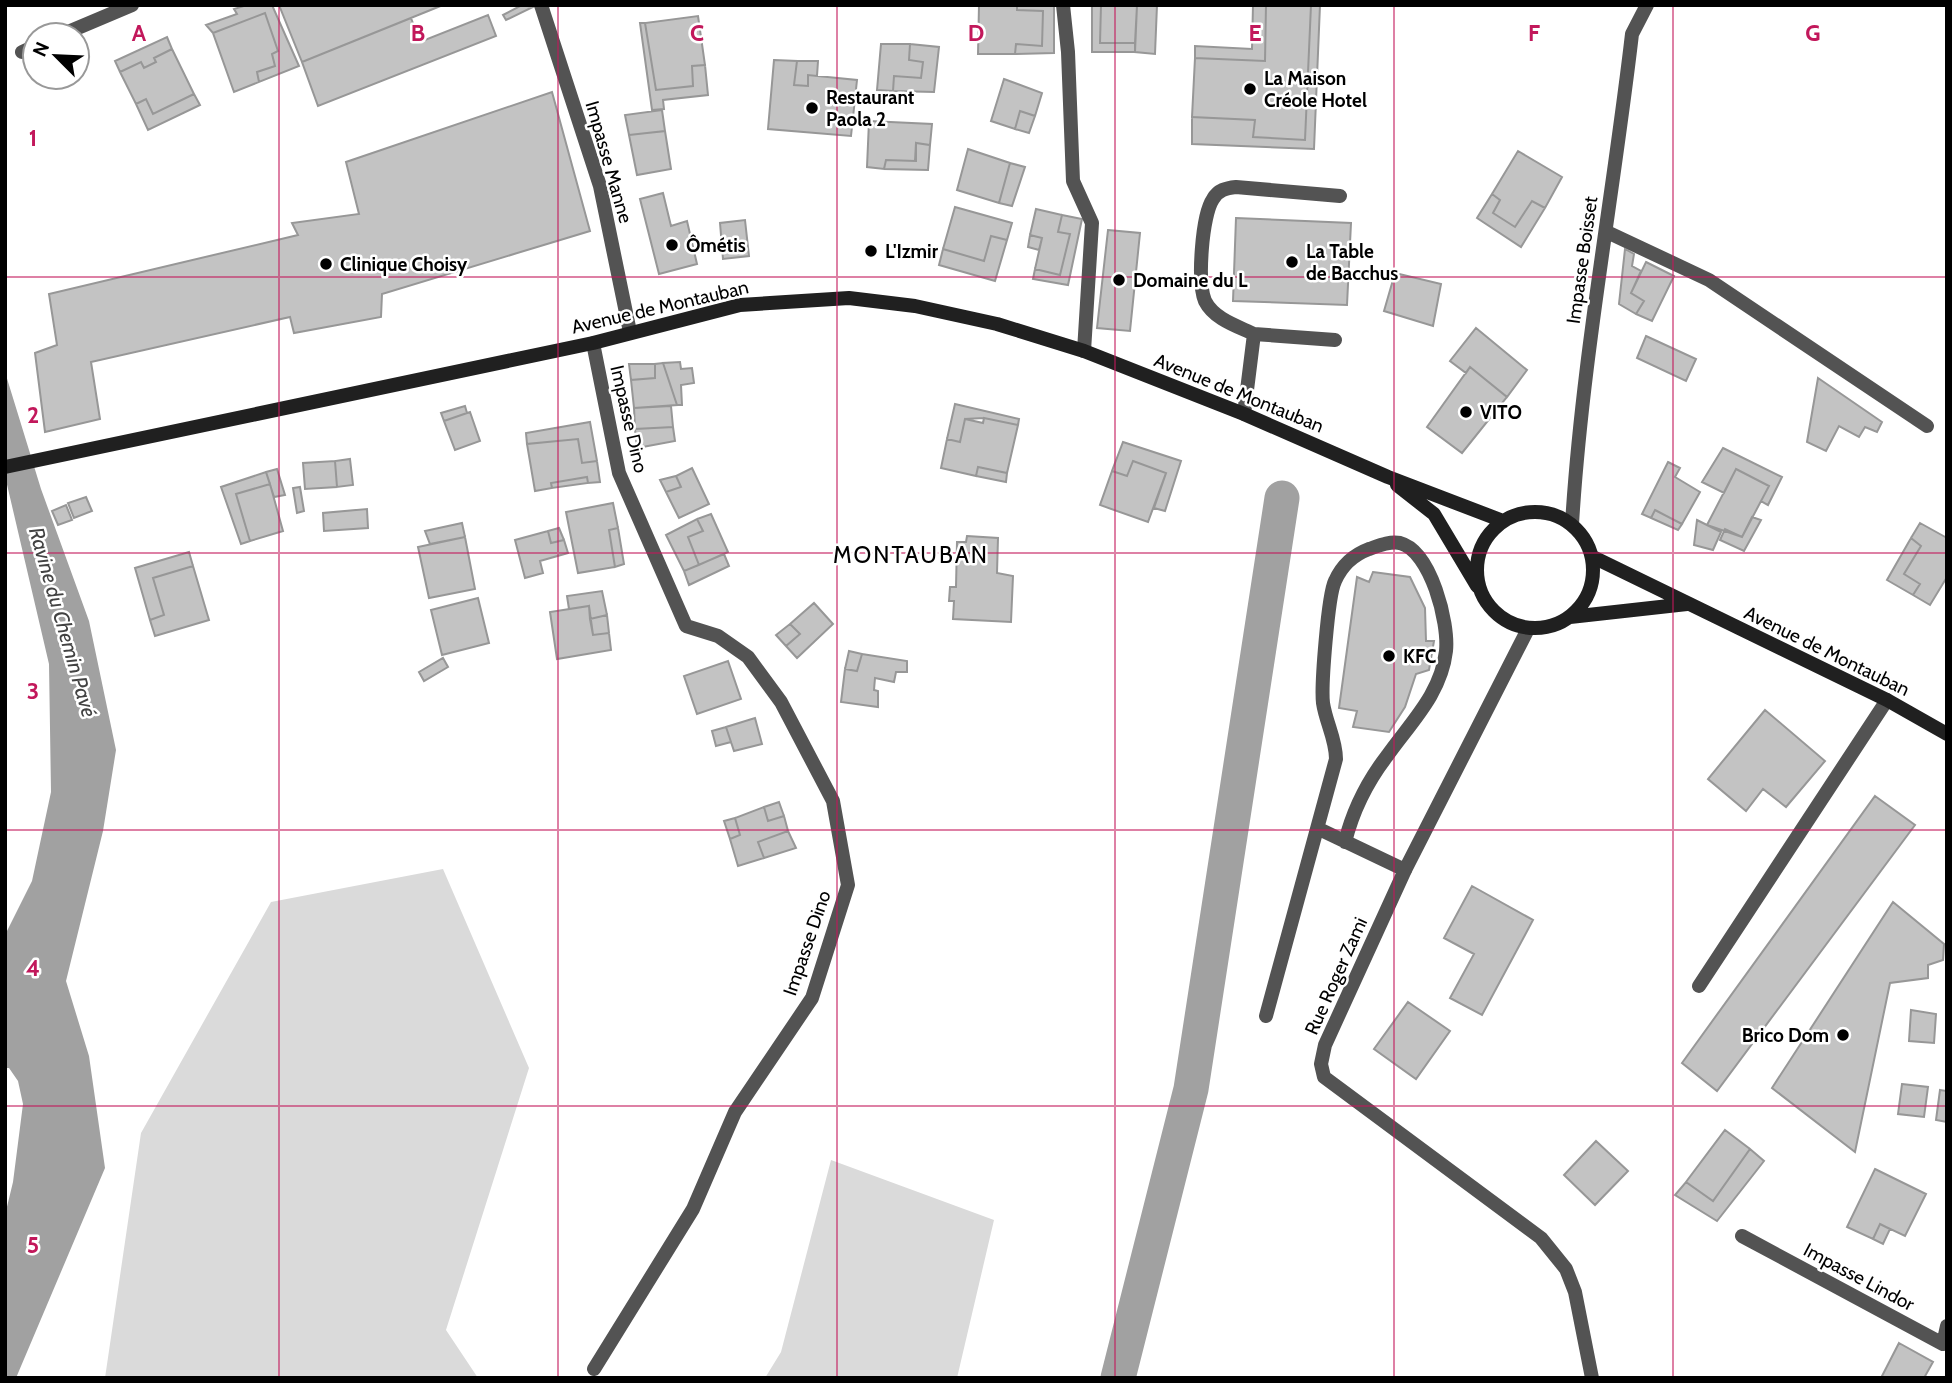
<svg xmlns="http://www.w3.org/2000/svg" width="1952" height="1383" font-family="Cabin,sans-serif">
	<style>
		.green { fill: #dadada }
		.water { fill: #a1a1a1 }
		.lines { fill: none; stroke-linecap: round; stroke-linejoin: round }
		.canal { stroke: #a1a1a1; stroke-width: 35 }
		.building { fill: #c3c3c3; stroke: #979797; stroke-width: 2 }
		.lane { stroke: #535353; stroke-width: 14 }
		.street { stroke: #535353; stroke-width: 14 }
		.secondary { stroke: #202020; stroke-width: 14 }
		.grid { fill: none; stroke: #c2185b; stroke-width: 2; stroke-opacity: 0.55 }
		.poi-dot { fill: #000; stroke: #fff; stroke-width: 2.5 }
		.labels { text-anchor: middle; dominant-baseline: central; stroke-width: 5; stroke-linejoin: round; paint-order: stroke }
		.poi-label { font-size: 19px; font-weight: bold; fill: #000; stroke: #fff; text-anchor: start }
		.street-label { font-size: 19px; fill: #000; stroke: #fff }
		.water-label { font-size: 21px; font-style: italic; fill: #424242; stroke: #fff }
		.quarter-label { font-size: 23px; letter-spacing: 2px; fill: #000; stroke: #fff }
		.grid-label { font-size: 23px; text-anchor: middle; font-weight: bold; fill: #c2185b; stroke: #fff; stroke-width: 5; stroke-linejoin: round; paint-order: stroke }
	</style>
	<rect width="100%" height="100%" fill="#fff"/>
	<!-- green -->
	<path class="green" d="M443,869L529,1068L446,1330L478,1378H105L141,1133L271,902Z
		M831,1160L994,1220L957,1378H765L781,1352Z"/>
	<!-- water -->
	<path class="water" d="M5,372L41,489L89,621L116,750L103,831L66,981L89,1056L105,1168L16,1378H5V1215L13,1182L23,1104L18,1081L9,1068H5V935L32,881L51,792L49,664L5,476Z"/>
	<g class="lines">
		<!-- canal -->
		<path class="canal" d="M1118,1378L1191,1089L1282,498"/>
	</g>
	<!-- building -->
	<path class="building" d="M247,5H272L299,66L259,82L257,72L275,66L272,54L278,51L265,13L213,33L206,25L237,14L234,9Z
		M279,5H443L302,62Z
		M522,5L533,7L506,20L503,15Z
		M979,5H1017V10L1043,11L1042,46L1016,44L1015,54H978Z
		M1017,5H1054V53L1015,54L1016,44L1042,46L1043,11L1017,10Z
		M1092,5H1101L1100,43H1135V52H1092Z
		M1101,5H1137L1135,43H1100Z
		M1137,5H1157L1155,54L1135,52Z
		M1253,5H1266L1265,61L1195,58V46L1252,49Z
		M1266,5H1311L1305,140L1253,137L1255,120L1192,117L1195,58L1265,61Z
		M1311,5H1320L1314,149L1192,144V117L1255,120L1253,137L1305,140Z
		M265,13L278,51L272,54L275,66L257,72L259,82L234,92L213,33Z
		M488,15L496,36L318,106L302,62L411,18L420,42Z
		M698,16L705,65L692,66L693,86L656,90L645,23Z
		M640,23H645L656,90L693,86L692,66L705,65L708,95L663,100L664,109L652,110Z
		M167,37L172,49L154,58L156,62L144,68L141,62L120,72L115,61Z
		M881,44H910L909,60L923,62L921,78L894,76L893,91L877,90Z
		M910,44L939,47L934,92L893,91L894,76L921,78L923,62L909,60Z
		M172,49L194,94L153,114L146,99L136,104L120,72L141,62L144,68L156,62L154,58Z
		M774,60L797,61L794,85L808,86V75L857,80L851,136L768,129Z
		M797,61H818L817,76L808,75V86L794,85Z
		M1004,79L1042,93L1035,116L1020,111L1015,129L991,121Z
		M552,92L590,231L382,294L381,317L294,333L290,317L91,362L100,419L45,432L35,353L57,345L49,294L298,235L292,223L359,214L346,162Z
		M194,94L200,105L148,130L136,104L146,99L153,114Z
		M662,110L665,131L629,135L625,115Z
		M1020,111L1035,116L1029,133L1015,129Z
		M869,121L932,124L930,145L916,143L915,161L886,160L884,169L867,167Z
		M665,131L671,169L637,175L629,135Z
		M916,143L930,145L928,170L884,169L886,160L916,161Z
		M968,149L1010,163L999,203L957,190Z
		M1518,151L1562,177L1545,208L1532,201L1515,227L1493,213L1500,200L1492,194Z
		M1010,163L1025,167L1012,206L999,203Z
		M663,193L671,226L687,221L697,264L659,274L640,199Z
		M1492,194L1500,200L1493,213L1515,227L1532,201L1545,208L1521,247L1477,218Z
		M955,207L1012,223L1007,240L991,236L984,261L943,249Z
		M1036,209L1062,215L1058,232L1070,234L1060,275L1035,269L1042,238L1030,235Z
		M1062,215L1082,219L1068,285L1033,279L1035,269L1060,275L1070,234L1058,232Z
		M1236,218L1351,223L1347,305L1233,301Z
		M745,220L749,256L723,259L720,223Z
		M1108,230L1140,233L1130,331L1097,328Z
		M1030,235L1042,238L1039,250L1028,247Z
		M991,236L1007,240L995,281L939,265L943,249L984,261Z
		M1625,249L1634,254L1632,266L1641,271L1631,293L1644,301L1636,314L1619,304Z
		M1646,262L1674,276L1652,321L1636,314L1644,301L1631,293Z
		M1395,273L1441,284L1433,326L1384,311Z
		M1476,328L1527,370L1507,397L1470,367L1466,373L1450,361Z
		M1646,336L1696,359L1686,381L1637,358Z
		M680,362L681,369L692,368L694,383L681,385L682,405H677L663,363Z
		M663,363L677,405L634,408L631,380L655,378V364Z
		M629,364H655V378L631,380Z
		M1470,367L1507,397L1462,453L1427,427Z
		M1818,378L1882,422L1877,432L1865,427L1859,437L1839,426L1826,451L1807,442Z
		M955,404L1019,419L1018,425L984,418L965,419L960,442L947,439Z
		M465,406L467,413L444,421L441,413Z
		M671,406L673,427L635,429L634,408Z
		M470,412L480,441L455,450L444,421Z
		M984,418L1018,425L1007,473L978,467L976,476L941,468L947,439L960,442L965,419L983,423Z
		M590,422L597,461L582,463L578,439L527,444L526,433Z
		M673,427L675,441L637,448L635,429Z
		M578,439L582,463L597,461L600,482L588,483L587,477L551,483L552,488L535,491L527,444Z
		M1123,442L1181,461L1165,511L1154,508L1166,473L1133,461L1127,476L1112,471Z
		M1723,448L1782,477L1768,505L1761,501L1769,486L1736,469L1724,493L1702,482Z
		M350,459L353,485L337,487L335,461Z
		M335,461L337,487L305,489L303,463Z
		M1133,461L1166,473L1148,522L1100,505L1112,471L1127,476Z
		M1668,462L1680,468L1675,477L1700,492L1682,524L1655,510L1651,518L1642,514Z
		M978,467L1007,473L1006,482L976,476Z
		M692,468L709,504L679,518L666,492L681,487L676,476Z
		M277,469L285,495L274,497L266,472Z
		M1736,469L1769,486L1742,537L1707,525Z
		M266,472L270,484L236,494L250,541L241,544L221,487Z
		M676,476L681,487L666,492L660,480Z
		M587,477L588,483L552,488L551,483Z
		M270,484L283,531L250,541L236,494Z
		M300,487L304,511L297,513L293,488Z
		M86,497L92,511L74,518L68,503Z
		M613,503L618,528L609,530L615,567L578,573L566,512Z
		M66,505L72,520L58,525L52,511Z
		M367,509L368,528L324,531L323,513Z
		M1655,510L1682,524L1678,530L1651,518Z
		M711,514L728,552L699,565L688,537L703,531L697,519Z
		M1752,517L1761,520L1744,551L1720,540L1725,529L1742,537Z
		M697,519L703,531L688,537L699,565L684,571L666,535Z
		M1697,520L1721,532L1713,550L1694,545Z
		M462,523L465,537L430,544L425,531Z
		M1920,523L1947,538V577L1930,605L1913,595L1920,584L1904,574L1921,546L1911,538Z
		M559,528L564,540L551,543L548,531Z
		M618,528L624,564L615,567L609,530Z
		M548,531L551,543L564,540L568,553L540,561L543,573L525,578L515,540Z
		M967,536L998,538L997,573L1013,576L1011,622L953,619L954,601H949L950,587H956L957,542H966Z
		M465,537L475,589L429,598L418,547Z
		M1911,538L1921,546L1904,574L1920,584L1913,595L1887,580Z
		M189,552L193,566L153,578L164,615L150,620L135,568Z
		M724,554L729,566L689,585L684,571Z
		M193,566L209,620L155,636L150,620L164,615L153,578Z
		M1373,572L1410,577L1425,608L1426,641H1434L1429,670L1416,674L1405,707L1389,732L1353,727L1357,711L1339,708L1357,577L1369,582Z
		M602,591L607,615L590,619L589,606L569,609L567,596Z
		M478,598L489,643L442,655L431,610Z
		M814,603L833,624L797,658L786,646L800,634L790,624Z
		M589,606L593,635L609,633L611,650L557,659L550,612Z
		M607,615L609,633L593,635L590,619Z
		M790,624L800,634L786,646L776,635Z
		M849,651L862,654L857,671L845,669Z
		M862,654L907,661V672H896L894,682L875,678L874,690L878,691V707L841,702L845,669L857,671Z
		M443,658L448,667L424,681L419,672Z
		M728,661L741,699L697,714L684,676Z
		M1765,710L1825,761L1786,807L1763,789L1746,811L1708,779Z
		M755,718L762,744L734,751L726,727Z
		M726,727L731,742L716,746L712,731Z
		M1875,796L1915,825L1717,1091L1682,1063Z
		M779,802L784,816L768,821L764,807Z
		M764,807L768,821L784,816L788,831L758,842L764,858L738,866L730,839L740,835L735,818Z
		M735,818L740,835L730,839L724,821Z
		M788,831L796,848L764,858L758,842Z
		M1472,886L1533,920L1482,1015L1450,998L1474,954L1444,938Z
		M1893,902L1944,944L1943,960L1928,965V978L1890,983L1855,1152L1772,1088Z
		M1408,1002L1450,1031L1416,1079L1374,1049Z
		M1911,1010L1936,1014L1934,1043L1909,1041Z
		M1902,1084L1928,1087L1924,1117L1898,1114Z
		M1940,1090L1947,1091V1122L1936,1120Z
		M1725,1130L1750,1149L1713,1201L1686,1182Z
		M1596,1141L1628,1171L1595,1205L1564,1175Z
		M1750,1149L1764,1161L1717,1221L1675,1195L1686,1182L1713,1201Z
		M1875,1169L1926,1194L1905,1236L1880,1224L1873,1239L1847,1227Z
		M1880,1224L1890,1229L1883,1244L1873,1239Z
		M1899,1343L1933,1362L1924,1378H1881Z"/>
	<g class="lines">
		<!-- lane -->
		<path class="lane" d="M1254,334C1237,326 1214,319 1205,301C1197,282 1202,215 1213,199C1218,190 1226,188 1236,187L1340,196
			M593,343L619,473L686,626L718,636L748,657L781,702L833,801L848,885L812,998L735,1112L693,1209L594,1369
			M1244,414L1254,334L1335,340
			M1319,829L1405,870
			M1699,986L1887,700
			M1266,1016L1336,759C1336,739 1326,723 1323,703C1321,686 1328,595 1335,581C1342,565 1353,555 1369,549C1378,546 1389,541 1400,543C1431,551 1449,623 1446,651C1441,694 1411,722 1387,756C1367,782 1353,810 1345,842
			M1742,1236L1943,1344L1947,1326"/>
		<!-- street -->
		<path class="street" d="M541,5L600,186L630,332
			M1063,5L1068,52L1073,181L1092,223L1084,351
			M61,35L132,5
			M22,52L35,46
			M1607,232L1709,280L1927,426
			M1572,524C1582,360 1613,198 1632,34L1647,5
			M1528,629L1405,870L1325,1045L1321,1064L1324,1077L1541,1238L1566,1269L1575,1292L1592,1378"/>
		<!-- secondary -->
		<path class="secondary" d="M5,467L593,343L740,305L849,298L915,306L997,324L1084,351L1244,414L1388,477L1503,521
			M1397,485L1434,514L1477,586
			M1477 570a58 58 0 1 1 116 0a58 58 0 1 1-116 0Z
			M1593,557L1887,700L1947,734
			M1570,617L1687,604"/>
	</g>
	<!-- grid -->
	<path class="grid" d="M279,5V1378M558,5V1378M837,5V1378M1115,5V1378M1394,5V1378M1673,5V1378M5,277H1947M5,553H1947M5,830H1947M5,1106H1947"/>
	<!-- markers -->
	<g class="poi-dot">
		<circle cx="1250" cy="89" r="7"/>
		<circle cx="812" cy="108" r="7"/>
		<circle cx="672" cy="245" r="7"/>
		<circle cx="871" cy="251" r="7"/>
		<circle cx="1292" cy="262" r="7"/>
		<circle cx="326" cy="264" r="7"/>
		<circle cx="1119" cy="280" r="7"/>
		<circle cx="1466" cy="412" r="7"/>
		<circle cx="1389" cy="656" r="7"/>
		<circle cx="1843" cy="1035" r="7"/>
	</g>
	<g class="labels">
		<!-- poi labels -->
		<g class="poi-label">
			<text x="1264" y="78">La Maison<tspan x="1264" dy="22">Créole Hotel</tspan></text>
			<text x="826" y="97">Restaurant<tspan x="826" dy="22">Paola 2</tspan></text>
			<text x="686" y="245">Ômétis</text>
			<text x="885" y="251">L'Izmir</text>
			<text x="1306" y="251">La Table<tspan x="1306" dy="22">de Bacchus</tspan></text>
			<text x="340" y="264">Clinique Choisy</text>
			<text x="1133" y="280">Domaine du L</text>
			<text x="1480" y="412">VITO</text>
			<text x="1403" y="656">KFC</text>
			<text x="1829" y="1035" text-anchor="end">Brico Dom</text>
		</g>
		<!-- street labels -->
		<g class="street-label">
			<text transform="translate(609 162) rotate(74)">Impasse Manne</text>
			<text transform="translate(1582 260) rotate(-82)">Impasse Boisset</text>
			<text transform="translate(660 307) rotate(-13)">Avenue de Montauban</text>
			<text transform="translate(1239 393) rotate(22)">Avenue de Montauban</text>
			<text transform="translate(629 419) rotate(77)">Impasse Dino</text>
			<text transform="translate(1827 651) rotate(26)">Avenue de Montauban</text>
			<text transform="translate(807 943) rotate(-71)">Impasse Dino</text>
			<text transform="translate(1336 976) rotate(-66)">Rue Roger Zami</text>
			<text transform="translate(1859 1277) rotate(28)">Impasse Lindor</text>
		</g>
		<!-- water labels -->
		<g class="water-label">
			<text transform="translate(63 622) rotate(74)">Ravine du Chemin Pavé</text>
		</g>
		<!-- quarter labels -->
		<g class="quarter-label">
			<text x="911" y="555">MONTAUBAN</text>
		</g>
	</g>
	<g class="grid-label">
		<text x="139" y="41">A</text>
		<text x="418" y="41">B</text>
		<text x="697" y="41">C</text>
		<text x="976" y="41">D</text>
		<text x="1255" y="41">E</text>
		<text x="1534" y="41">F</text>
		<text x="1813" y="41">G</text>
		<text x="33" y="146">1</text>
		<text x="33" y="423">2</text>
		<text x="33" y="699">3</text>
		<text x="33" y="976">4</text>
		<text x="33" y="1253">5</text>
	</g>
	<!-- border -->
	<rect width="1952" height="1383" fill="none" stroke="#000000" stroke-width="14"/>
	<!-- north arrow -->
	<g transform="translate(56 56) rotate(294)"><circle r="33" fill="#ffffff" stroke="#999999" stroke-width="2"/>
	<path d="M0-5L12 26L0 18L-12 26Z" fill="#000000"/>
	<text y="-10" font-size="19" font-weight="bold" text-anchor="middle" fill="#000000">N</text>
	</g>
</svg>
